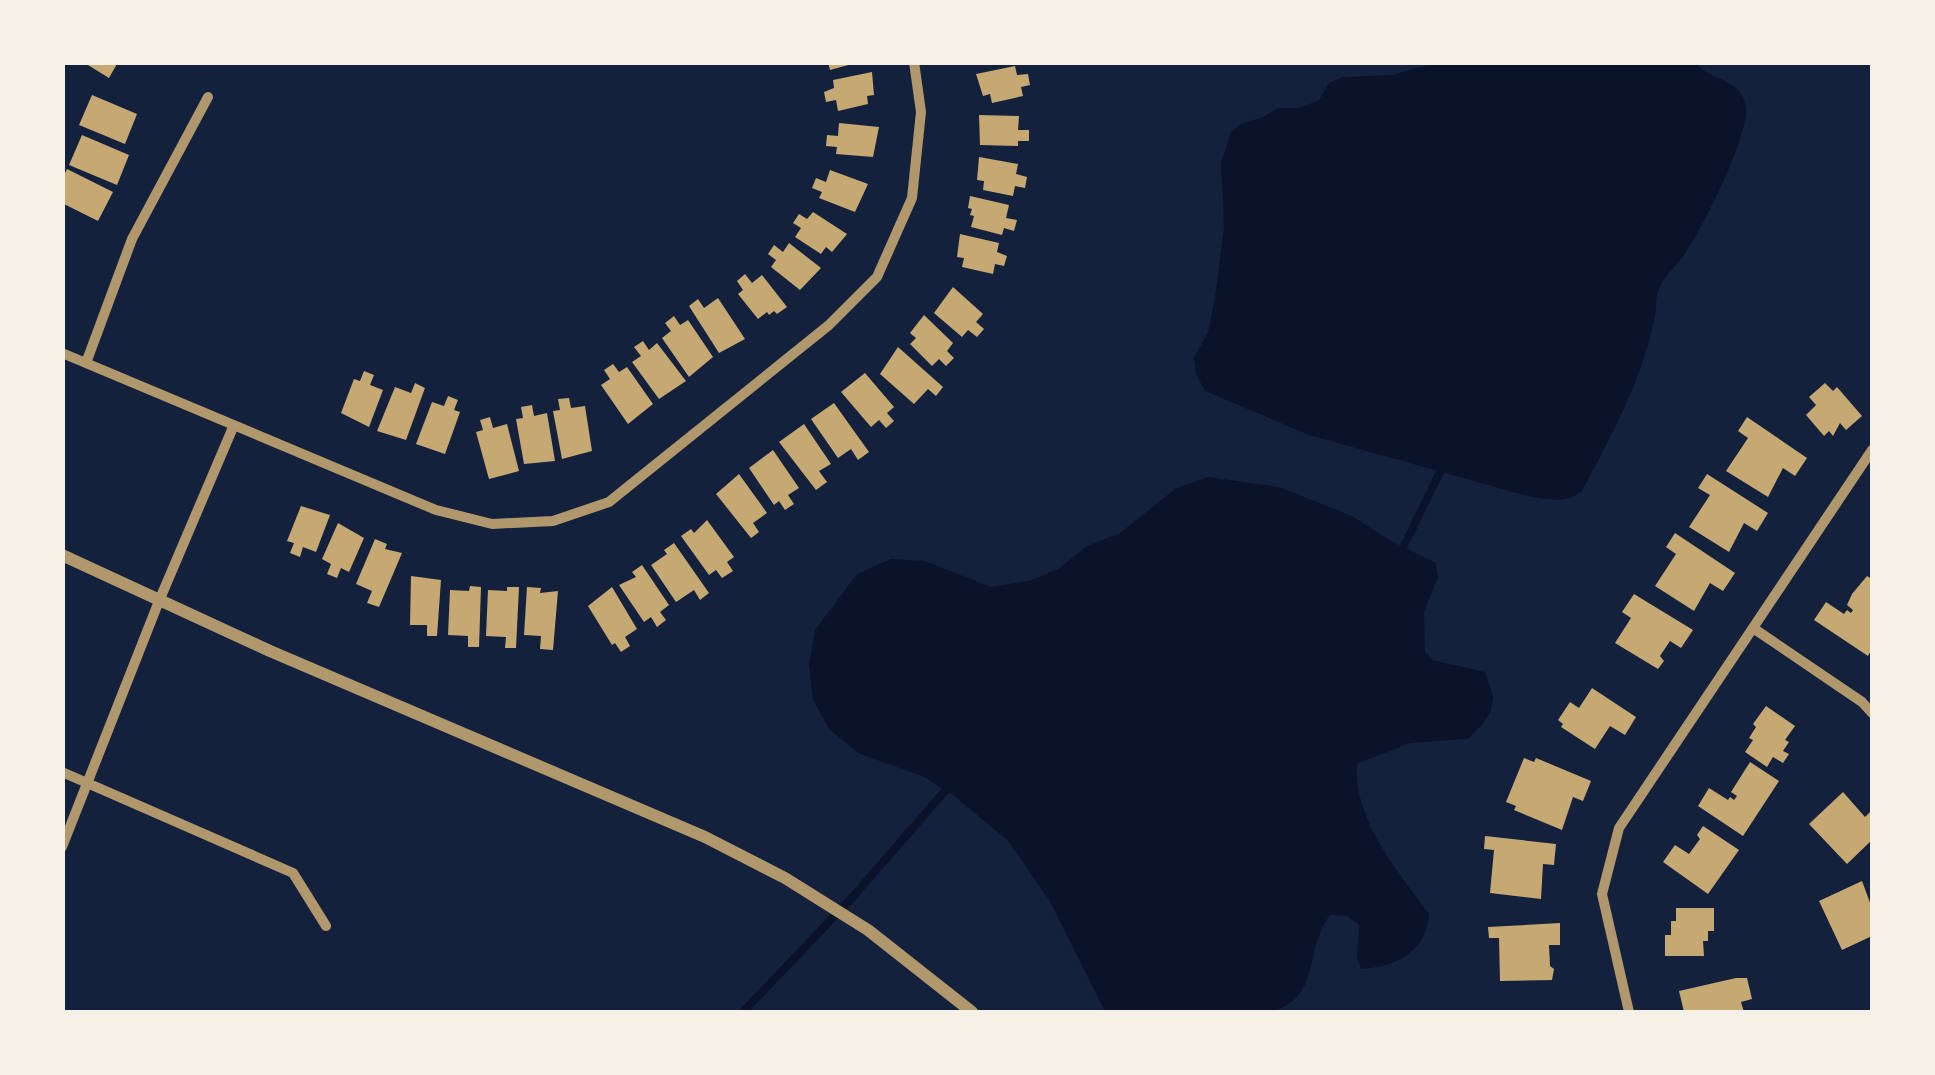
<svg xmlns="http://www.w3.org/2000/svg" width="1935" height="1075" font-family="Quicksand,sans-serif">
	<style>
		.water { fill: #0b132b }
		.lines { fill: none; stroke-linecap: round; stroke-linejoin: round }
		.stream { stroke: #0b132b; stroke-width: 8 }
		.building { fill: #c6a872 }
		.minor { stroke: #b1986c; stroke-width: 10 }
		.tertiary { stroke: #b1986c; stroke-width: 12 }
	</style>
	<rect width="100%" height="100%" fill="#14213d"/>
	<!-- water -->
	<path class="water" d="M1440,62L1695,63C1712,82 1746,78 1746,112C1745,143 1703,227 1685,254C1678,265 1662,277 1658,291C1655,300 1657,311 1654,321C1641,381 1611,437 1582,491C1565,505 1544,499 1524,495L1309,435L1205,391L1196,374L1194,358L1208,332L1215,298L1224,227L1221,163L1231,132L1242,123L1261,118L1278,108H1300L1319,100L1329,83L1343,77L1392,75Z
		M1208,477L1279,487L1352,516L1391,541L1436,563L1438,577L1424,612L1425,652L1433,660L1485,672L1493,696L1491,711L1481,726L1468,739L1410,743L1357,764C1353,820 1398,871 1429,914C1426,952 1397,967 1361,969L1357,957L1359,925L1347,916L1330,915C1309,943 1316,979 1295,999C1290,1004 1280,1008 1274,1012H1105L1049,900L1008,841L953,795L924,777L858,753L829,729L813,700L809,664L815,630L857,574L891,559L925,561L991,587L1028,581L1058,569L1087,546L1120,533L1175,489Z"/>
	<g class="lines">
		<!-- stream -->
		<path class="stream" d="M1404,546L1441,470
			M743,1012L849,901L945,791"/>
	</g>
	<!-- building -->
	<path class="building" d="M83,62H118L109,78Z
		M828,62H851L852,64L830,70Z
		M1015,66L1017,75L1028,74L1030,85L1021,87L1023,96L992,103L990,94L983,96L976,74Z
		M872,72L874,95L867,96L868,104L838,111L836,100L826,102L824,92L834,88L833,80Z
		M92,95L137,114L125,144L79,125Z
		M979,115L1019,116L1018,130H1029V141H1018V146L980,145Z
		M839,123L879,127L873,157L836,154L837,147L826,146L827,135L838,136Z
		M82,135L129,155L117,185L69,165Z
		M979,157L1018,164L1016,174L1027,177L1025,188L1015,186L1013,196L983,190L984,181L977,180Z
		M67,169L113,192L98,221L62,203V179Z
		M830,170L868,184L855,212L819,198L822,192L812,188L816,178L826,182Z
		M970,196L1009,205L1006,218L1017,220L1014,231L1004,228L1002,235L971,227L974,216L970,215L972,209L968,208Z
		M813,212L847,234L832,252L826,247L821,254L795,237L801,228L793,223L799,214L807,219Z
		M960,234L999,243L997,252L1007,256L1004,266L995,264L993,274L962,267L964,258L957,257Z
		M789,243L821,268L800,290L771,267L776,260L768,254L774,245L783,252Z
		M745,274L752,283L762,275L787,307L777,314L774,311L769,315L767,312L758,319L738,294L743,290L737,281Z
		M953,287L983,314L976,322L984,329L977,337L968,330L962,337L934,313Z
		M718,298L745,339L719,353L689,306L698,299L704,308Z
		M924,315L953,343L947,351L954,358L946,366L939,359L932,366L910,344L916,338L910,333Z
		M674,316L680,325L688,320L713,357L689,377L662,338L671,331L665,323Z
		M643,341L649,350L657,343L686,381L659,399L632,362L641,356L634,347Z
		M898,347L943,387L936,396L928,389L914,404L880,374Z
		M613,364L619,372L627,367L653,404L628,424L601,385L610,379L604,370Z
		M364,371L374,375L370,385L383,390L369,427L341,413L354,379L360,381Z
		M865,373L894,407L887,413L894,421L886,428L879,420L871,427L841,392Z
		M415,383L425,388L406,440L377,431L395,387L411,393Z
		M1825,383L1833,391L1837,387L1862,416L1846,430L1840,423L1833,436L1829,431L1824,436L1806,415L1816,405L1809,397Z
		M448,396L458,400L454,410L460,412L445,454L416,444L432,402L444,406Z
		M569,398L571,408L585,406L592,451L562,459L553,411L560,410L558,399Z
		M834,403L869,452L858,460L851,449L838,458L811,419Z
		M532,405L534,416L547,413L555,461L524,464L516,419L523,418L521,407Z
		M490,417L493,428L507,424L519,471L489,479L476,432L483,430L480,420Z
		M1747,417L1807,458L1795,476L1783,468L1768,497L1726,471L1748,438L1738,431Z
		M804,424L831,464L819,471L827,482L816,490L779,442Z
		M773,450L799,488L788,495L794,504L785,510L779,501L774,505L749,468Z
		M739,474L767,513L753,523L759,532L751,538L716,494Z
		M1707,474L1768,513L1757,531L1744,523L1729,552L1689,527L1710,495L1698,488Z
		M301,506L330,515L316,552L303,547L300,557L290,553L294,543L287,541Z
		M707,520L734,557L727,562L733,571L722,578L716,570L709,575L681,536L691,529L694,533Z
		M338,523L364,538L349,572L341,568L337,578L327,574L331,564L322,559Z
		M1675,533L1735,573L1723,591L1710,583L1694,611L1655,586L1676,554L1666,547Z
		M375,539L387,544L385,549L402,553L379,607L367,603L372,591L356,584Z
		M674,543L709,593L700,600L694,590L676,602L651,565L667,554L664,550Z
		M642,565L669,605L660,612L666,620L657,627L651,617L644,622L619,585L636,577L632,572Z
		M411,576L441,580L437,636H427V625H410Z
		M1867,576L1872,579V649L1868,656L1814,620L1826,602L1844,614L1847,610L1851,613L1853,610L1847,605L1852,594Z
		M470,586L481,587L479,647H468V636L448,635L450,590L469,591Z
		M507,587H519L516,648H505L506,637L486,636L488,590L507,591Z
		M527,587L541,588L540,593L558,591L553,650L540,649L541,636L524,635Z
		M612,587L637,629L625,637L630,646L621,652L615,643L612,645L588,606Z
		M1634,594L1693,630L1681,648L1670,641L1660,656L1664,661L1658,669L1615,643L1631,618L1622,612Z
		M1592,688L1636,717L1625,735L1610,726L1595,749L1561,727L1563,724L1558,720L1570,702L1579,708Z
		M1766,706L1795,726L1785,740L1789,742L1783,751L1789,754L1783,763L1773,757L1767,767L1745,752L1753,740L1749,738L1756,727L1753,724Z
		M1524,758L1534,762L1536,758L1591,781L1583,801L1573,797L1562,830L1514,810L1516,806L1506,802Z
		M1750,762L1779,781L1743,836L1698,806L1709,788L1728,800L1730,797L1734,800L1737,796L1731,792Z
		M1843,792L1865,817L1872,810V840L1847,864L1809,824Z
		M1703,826L1739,850L1708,894L1663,862L1675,845L1689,854L1700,839L1697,835Z
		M1485,836L1556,844L1554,865L1543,864L1541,899L1490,893L1494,850L1484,849Z
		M1862,881L1872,908V936L1842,950L1819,901Z
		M1676,908H1714V931H1708V941H1703L1704,956H1665V935H1671V921H1676Z
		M1560,923V945H1549L1550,966L1554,969L1552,980L1500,981L1499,938H1489L1488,927Z
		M1736,978H1747L1752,999L1741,1002L1744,1012H1696L1695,1010L1684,1012L1679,991Z"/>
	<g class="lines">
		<!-- minor -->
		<path class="minor" d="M62,353L436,510L492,524L553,521L609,502L829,325L877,277L912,198L921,112L914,62
			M86,363L132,239L208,97
			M1753,628L1862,702L1872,713
			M62,772L293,873L326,926
			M62,847L159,601L234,425
			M1629,1012L1602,894L1619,828L1872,450"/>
		<!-- tertiary -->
		<path class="tertiary" d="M62,555L270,651L705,837L785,878L868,930L972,1012"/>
	</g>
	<!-- border -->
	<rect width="1935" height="1075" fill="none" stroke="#f6f1e7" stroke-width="130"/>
</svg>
